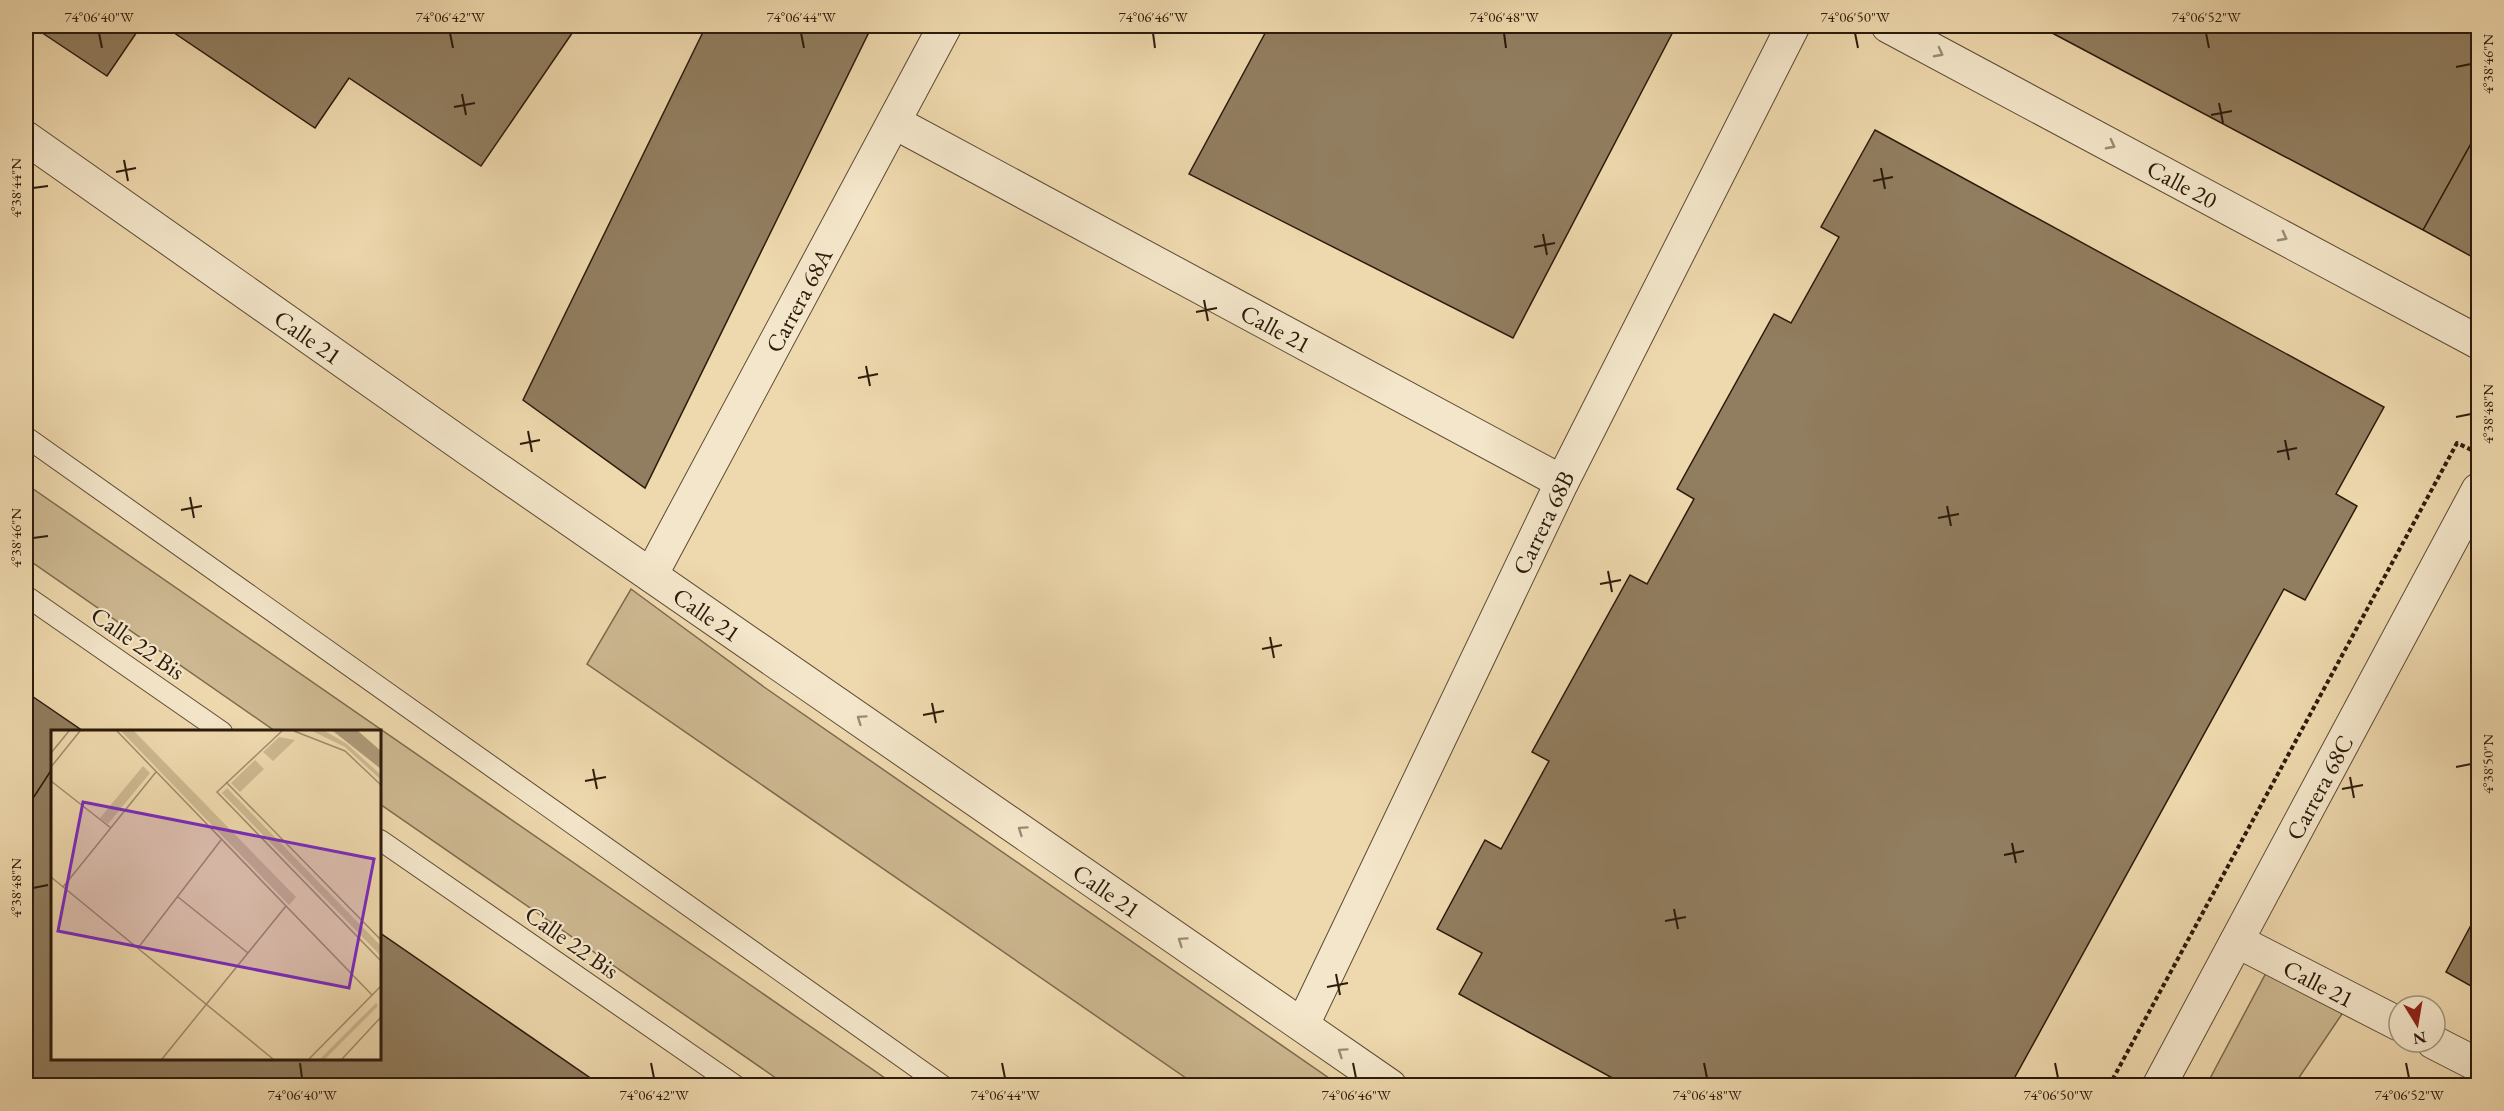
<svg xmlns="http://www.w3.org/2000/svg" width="2504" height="1111" font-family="'EB Garamond',serif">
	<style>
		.green { fill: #cdb891; stroke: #7c6a4e; stroke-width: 1.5 }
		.building { fill: #917d5f; stroke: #2c1b0b; stroke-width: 1.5 }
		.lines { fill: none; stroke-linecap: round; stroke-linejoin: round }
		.service-casing { stroke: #5c4a34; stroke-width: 22 }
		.minor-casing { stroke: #5c4a34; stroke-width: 35 }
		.tertiary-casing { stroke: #5c4a34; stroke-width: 35 }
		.path { stroke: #2c1b0b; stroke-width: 4; stroke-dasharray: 4.5 3; stroke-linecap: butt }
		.service { stroke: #f4e6ca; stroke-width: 20 }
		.minor { stroke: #f4e6ca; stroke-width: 33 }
		.tertiary { stroke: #f4e6ca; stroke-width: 33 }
		.oneway { stroke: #9a8b74 }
		.ticks { fill: none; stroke: #2c1b0b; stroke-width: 2 }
		.labels { text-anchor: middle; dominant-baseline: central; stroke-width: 4.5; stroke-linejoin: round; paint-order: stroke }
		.street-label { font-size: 24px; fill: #2c1b0b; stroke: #f4e6ca }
		.inset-road { fill: none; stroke: #a08c6c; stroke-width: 1.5 }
		.view { fill: #7b2cbf; fill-opacity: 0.15; stroke: #7b2cbf; stroke-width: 3 }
		.inset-edge { fill: none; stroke: #2c1b0b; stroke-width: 3 }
		.neatline { fill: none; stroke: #2c1b0b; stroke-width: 2 }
		.ticks-label { font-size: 15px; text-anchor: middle; fill: #2c1b0b }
	</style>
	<rect width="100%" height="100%" fill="#eed8ad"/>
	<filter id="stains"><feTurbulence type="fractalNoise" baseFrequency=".00333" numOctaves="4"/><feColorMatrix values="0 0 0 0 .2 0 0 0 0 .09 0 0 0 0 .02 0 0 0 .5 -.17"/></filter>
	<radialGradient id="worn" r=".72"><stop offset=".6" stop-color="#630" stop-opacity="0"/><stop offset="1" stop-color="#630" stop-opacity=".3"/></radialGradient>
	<!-- green -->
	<path class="green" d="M26,484L895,1085H786L380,804V732L275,731L26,558Z
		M631,589L764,687L1339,1085H1196L587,664Z
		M2266,973L2344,1011L2294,1085L2206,1086Z"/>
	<!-- building -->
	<path class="building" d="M32,26H141L107,76Z
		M164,26H577L481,166L349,78L315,128Z
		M706,26H872L645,488L523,400Z
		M1269,26H1475L1487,31L1489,26H1676L1513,338L1189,174Z
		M2039,26H2478V131L2423,230Z
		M1875,130L2384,407L2336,494L2357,506L2305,600L2284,589L2010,1086H1627L1459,994L1482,953L1437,929L1485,840L1501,849L1549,761L1532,752L1630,575L1647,584L1694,499L1677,489L1774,314L1791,323L1839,237L1821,227Z
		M2478,131V260L2423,230Z
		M26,692L80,729L78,732H52V769L26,809Z
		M52,769V1058H380V933L602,1086H26V809Z
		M2478,912V990L2446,972Z"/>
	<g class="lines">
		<defs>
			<path id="service" d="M26,437L943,1086
				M26,596L222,732
				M380,840L736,1086"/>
			<g id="minor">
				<path id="s1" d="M894,122L1562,482"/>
				<path id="s2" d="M26,138L471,451L1390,1086"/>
				<path id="s3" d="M651,575L945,26"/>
				<path id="s4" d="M2237,941L2399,1024"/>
				<path id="s5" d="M1303,1024L1562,482L1793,26"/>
				<path d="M2433,1042L2478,1065"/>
				<path id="s6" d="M2159,1086L2478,490"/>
			</g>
			<g id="tertiary">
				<path id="s7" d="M1888,26L2478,342"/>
			</g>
		</defs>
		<!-- service casing -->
		<use href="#service" class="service-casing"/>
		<!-- minor casing -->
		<use href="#minor" class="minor-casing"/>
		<!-- tertiary casing -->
		<use href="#tertiary" class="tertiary-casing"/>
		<!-- path -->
		<path class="path" d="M2109,1086L2457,443L2478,453"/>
		<!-- service -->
		<use href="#service" class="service"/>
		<!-- minor -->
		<use href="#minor" class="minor"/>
		<!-- tertiary -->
		<use href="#tertiary" class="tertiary"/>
	</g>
	<!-- one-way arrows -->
	<defs><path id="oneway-chevron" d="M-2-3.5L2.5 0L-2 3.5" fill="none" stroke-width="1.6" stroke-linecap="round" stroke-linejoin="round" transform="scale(1.5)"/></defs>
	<g class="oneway">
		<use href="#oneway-chevron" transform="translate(1939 53) rotate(28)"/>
		<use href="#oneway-chevron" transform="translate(2111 145) rotate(28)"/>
		<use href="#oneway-chevron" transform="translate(2283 237) rotate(28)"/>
		<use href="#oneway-chevron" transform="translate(861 719) rotate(-145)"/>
		<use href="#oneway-chevron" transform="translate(1022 830) rotate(-145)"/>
		<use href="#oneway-chevron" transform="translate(1182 941) rotate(-145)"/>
		<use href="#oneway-chevron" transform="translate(1342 1052) rotate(-145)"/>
	</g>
	<!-- ticks -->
	<path class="ticks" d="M99,33L102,48M450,33L453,48M801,33L804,48M1153,33L1155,48M1504,33L1506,48M1855,33L1858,48M2206,33L2209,48M2456,67L2471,64M462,94L466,115M2219,103L2223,123M454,107L475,103M2211,115L2232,111M124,160L128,181M1881,168L1885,189M116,172L136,168M1873,181L1893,177M33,188L48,186M1543,234L1547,255M1534,247L1555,243M1204,300L1208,321M1196,312L1217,308M866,366L870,386M858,378L878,374M2456,417L2471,414M528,431L532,452M2285,440L2289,460M520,444L540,440M2277,452L2297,448M190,497L194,518M1947,506L1951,526M181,510L202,506M1938,518L1959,514M33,538L48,536M1608,571L1612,592M1600,584L1621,580M1270,637L1274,658M1262,649L1282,645M932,703L936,723M923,715L944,711M2456,767L2471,764M593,769L597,789M2350,777L2354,798M585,781L606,777M2342,789L2363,785M2012,843L2016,863M2004,855L2024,851M33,888L48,885M1674,909L1678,929M1665,921L1686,917M1336,974L1340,995M1327,987L1348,983M300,1063L302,1078M651,1063L654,1078M1002,1063L1005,1078M1353,1063L1356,1078M1704,1063L1707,1078M2055,1063L2058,1078M2406,1063L2409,1078"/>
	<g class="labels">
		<!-- street labels -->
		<g class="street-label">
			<text stroke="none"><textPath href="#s7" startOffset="334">Calle 20</textPath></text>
			<text stroke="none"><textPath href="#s3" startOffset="312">Carrera 68A</textPath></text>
			<text stroke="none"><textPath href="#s1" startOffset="434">Calle 21</textPath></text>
			<text stroke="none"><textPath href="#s2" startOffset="345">Calle 21</textPath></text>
			<text stroke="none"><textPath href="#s5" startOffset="556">Carrera 68B</textPath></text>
			<text stroke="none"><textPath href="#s2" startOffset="831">Calle 21</textPath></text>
			<text transform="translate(138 643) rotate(35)">Calle 22 Bis</text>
			<text stroke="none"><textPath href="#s6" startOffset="339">Carrera 68C</textPath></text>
			<text stroke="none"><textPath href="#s2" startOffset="1317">Calle 21</textPath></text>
			<text transform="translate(572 942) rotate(35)">Calle 22 Bis</text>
			<text stroke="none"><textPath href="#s4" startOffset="92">Calle 21</textPath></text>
		</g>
	</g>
	<!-- overview -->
	<g transform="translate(51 730)">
		<rect width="330" height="330" fill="#eed8ad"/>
		<path d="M70,1H83L245,167L238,175ZM261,1H274L296,14L330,45V50L294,17ZM228,7L244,10L222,31L212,22ZM204,30L213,39L189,62L180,53ZM92,36L99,43L57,94L49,88ZM176,58L330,216V226L171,63ZM325,273L327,276L274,329H269Z" fill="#cdb891"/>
		<path d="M282,1H307L330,21V39Z" fill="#ac9876"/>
		<path class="inset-road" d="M66,1L321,265M231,1L166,62L330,231M243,1L294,21L330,55M0,23L18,1M0,37L29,1M0,51L60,98M175,52L330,210M0,147L222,329M12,157L105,42M127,167L197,223M87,218L170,110M111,329L235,176M258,329L330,256M291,329L330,287"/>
		<path class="view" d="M32,72L323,129L298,258L7,201Z"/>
		<rect width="330" height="330" class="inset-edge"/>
	</g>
	<!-- margin -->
	<rect width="2504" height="1111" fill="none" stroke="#eed8ad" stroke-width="66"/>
	<!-- north arrow -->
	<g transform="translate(2417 1024) rotate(169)"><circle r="28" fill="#f4e6ca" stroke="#a4957e" stroke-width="1.5"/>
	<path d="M0-4.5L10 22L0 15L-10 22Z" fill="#8f2418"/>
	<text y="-9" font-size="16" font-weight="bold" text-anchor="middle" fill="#2c1b0b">N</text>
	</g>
	<rect x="33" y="33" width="2438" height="1045" class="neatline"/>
	<g class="ticks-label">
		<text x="99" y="22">74°06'40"W</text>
		<text x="450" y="22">74°06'42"W</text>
		<text x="801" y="22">74°06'44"W</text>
		<text x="1153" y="22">74°06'46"W</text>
		<text x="1504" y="22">74°06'48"W</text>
		<text x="1855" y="22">74°06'50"W</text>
		<text x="2206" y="22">74°06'52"W</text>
		<text transform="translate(2488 64) rotate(-90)" y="5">4°38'46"N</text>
		<text transform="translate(16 188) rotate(-90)" y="5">4°38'44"N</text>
		<text transform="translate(2488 414) rotate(-90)" y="5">4°38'48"N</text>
		<text transform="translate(16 538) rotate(-90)" y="5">4°38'46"N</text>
		<text transform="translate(2488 764) rotate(-90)" y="5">4°38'50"N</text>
		<text transform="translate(16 888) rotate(-90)" y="5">4°38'48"N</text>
		<text x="302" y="1100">74°06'40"W</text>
		<text x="654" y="1100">74°06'42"W</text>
		<text x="1005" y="1100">74°06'44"W</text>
		<text x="1356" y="1100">74°06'46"W</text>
		<text x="1707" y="1100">74°06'48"W</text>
		<text x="2058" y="1100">74°06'50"W</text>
		<text x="2409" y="1100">74°06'52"W</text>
	</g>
	<rect width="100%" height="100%" filter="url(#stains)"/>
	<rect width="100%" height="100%" fill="url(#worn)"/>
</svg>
